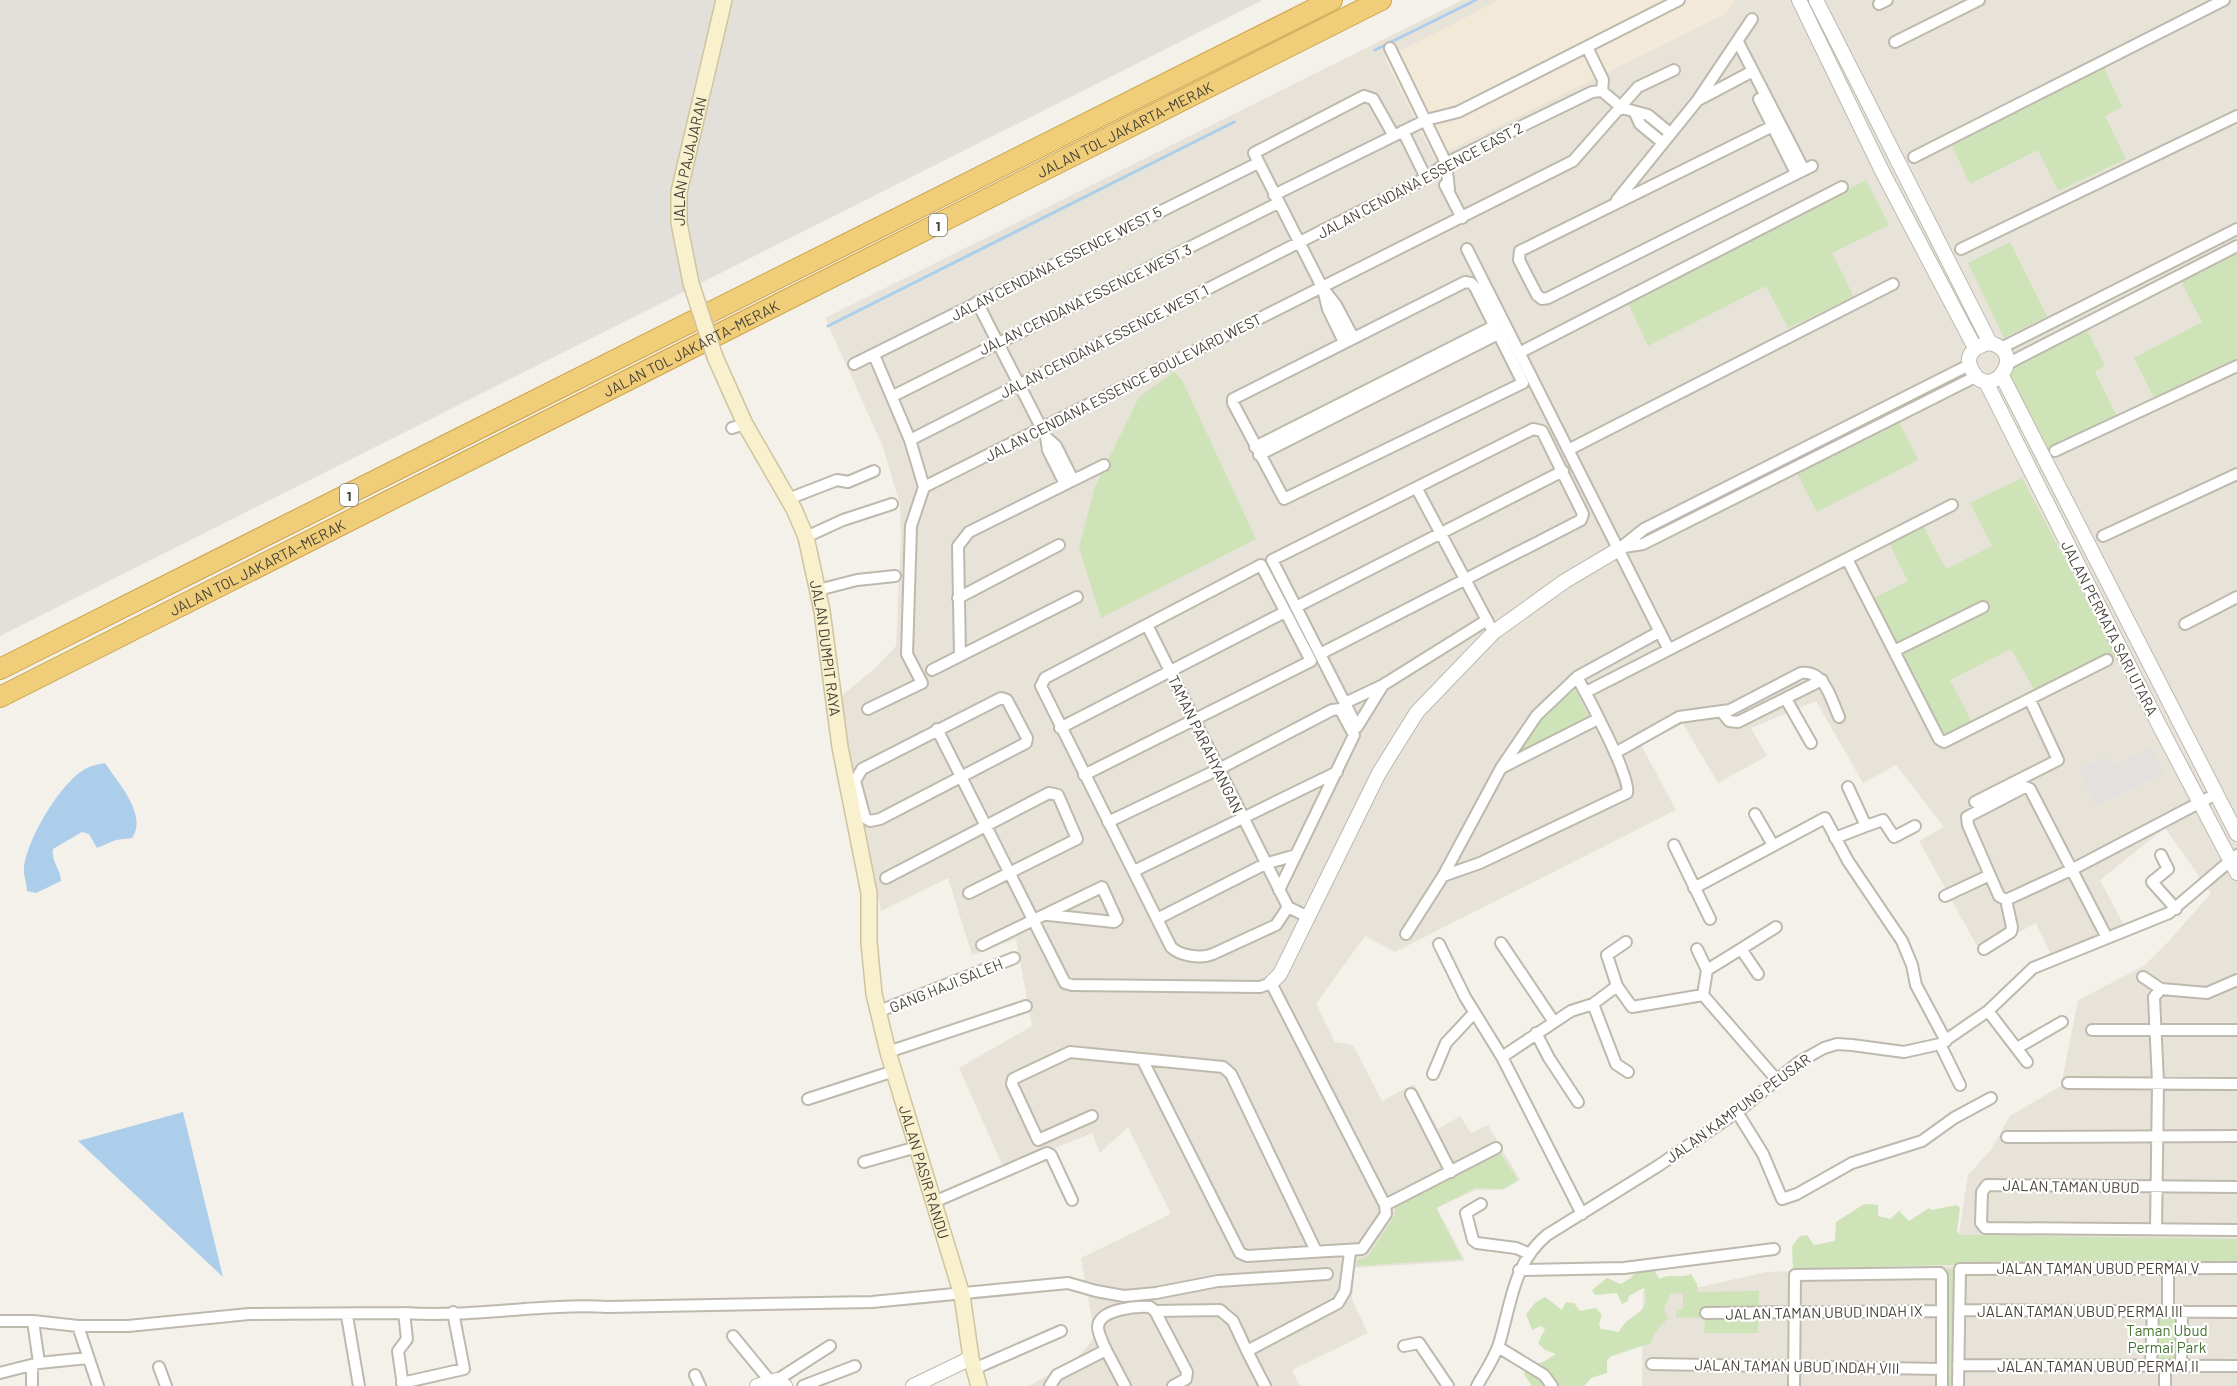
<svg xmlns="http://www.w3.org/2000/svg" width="2237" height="1386" font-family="Barlow,sans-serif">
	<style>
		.residential { fill: #e7e3d9 }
		.commercial { fill: #f3e9d8 }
		.industrial { fill: #e3e0db }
		.green { fill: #cee3b7 }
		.parking { fill: #e2e1de }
		.water { fill: #adceea }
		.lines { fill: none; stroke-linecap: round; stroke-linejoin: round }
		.stream { stroke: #adceea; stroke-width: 3 }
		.minor-casing { stroke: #beb9ad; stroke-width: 14 }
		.tertiary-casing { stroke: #beb9ad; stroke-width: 16 }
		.secondary-casing { stroke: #cec49e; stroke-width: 18 }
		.motorway-casing { stroke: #cea349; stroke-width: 22 }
		.minor { stroke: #fff; stroke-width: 10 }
		.tertiary { stroke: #fff; stroke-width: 14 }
		.secondary { stroke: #f9f1ce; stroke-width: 15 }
		.motorway { stroke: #f0cd79; stroke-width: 20 }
		.secondary-bridge-casing { stroke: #cec49e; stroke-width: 18; stroke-linecap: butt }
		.secondary-bridge { stroke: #f9f1ce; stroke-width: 15 }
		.labels { text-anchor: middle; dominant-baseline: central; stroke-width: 4.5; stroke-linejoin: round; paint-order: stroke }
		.shield { fill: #fff; stroke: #7e7b74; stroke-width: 1.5 }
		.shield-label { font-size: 14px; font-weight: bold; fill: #474239 }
		.street-label { font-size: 15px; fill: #474239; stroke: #fff }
		.park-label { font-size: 15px; fill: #477331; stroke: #fff }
	</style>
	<rect width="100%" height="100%" fill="#f3f1ea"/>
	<!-- residential -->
	<path class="residential" d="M1462,0H2237V1386H1642L1643,1291L1691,1289L1766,1272L1954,1266L1968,1175L1991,1150L2010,1116L2061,1086L2078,1000L2144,966L2169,941L2211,893L2165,828L2100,880L2127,931L2052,957L2036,923L1981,953L1919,841L1944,827L1896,765L1863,783L1816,701L1751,728L1767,756L1718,783L1683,724L1641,745L1676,810L1395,952L1365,936L1316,1004L1335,1042L1353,1045L1382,1101L1414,1084L1438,1129L1460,1116L1471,1133L1488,1125L1520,1180L1504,1190H1475L1437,1208L1465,1261L1355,1268L1352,1300L1368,1333L1292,1370L1300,1386H1029L1075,1360L1095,1337L1081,1258L1171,1214L1128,1127L1100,1153L1092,1133L1004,1169L959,1068L1032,1026L1016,939L972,955L948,878L881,911L844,746L840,697L872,671L896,646L901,535L900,505L883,447L825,318Z"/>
	<!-- commercial -->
	<path class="commercial" d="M1499,0H1736L1725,14L1434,158L1385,59Z"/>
	<!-- industrial -->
	<path class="industrial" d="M0,0H1263L0,636Z"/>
	<!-- green -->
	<path class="green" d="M2104,68L2122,107L2105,116L2126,159L2058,191L2038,150L1970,184L1952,146Z
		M1866,180L1889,225L1832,253L1854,297L1788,328L1766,286L1648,346L1628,303Z
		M2010,242L2047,316L2004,338L1968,263Z
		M2237,246V366L2157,404L2134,358L2202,322L2178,276Z
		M2084,324L2105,366L2095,372L2119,421L2044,456L2002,376L2007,364Z
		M1174,372L1182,380L1256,539L1101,618L1079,548L1094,489L1139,397Z
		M1896,416L1918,460L1817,512L1794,468Z
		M2022,478L2116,656L2038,696L2011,649L1950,680L1975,728L1944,742L1868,601L1908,581L1889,543L1923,526L1946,569L1992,546L1970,503Z
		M1574,687L1589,718L1515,758V753L1545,711Z
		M1500,1153L1518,1180L1503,1189L1476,1188L1436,1208L1462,1259L1357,1266V1260L1368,1256L1395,1215V1207Z
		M1864,1204L1878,1205V1216L1890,1219L1899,1211L1909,1221L1929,1208L1932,1210L1957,1205L1960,1208L1957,1232L1960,1235L2237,1239V1265H1955L1793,1269L1792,1246L1800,1236L1807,1235L1814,1245L1835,1241L1836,1222Z
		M1652,1268L1660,1279C1669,1273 1680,1279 1691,1274L1697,1284L1698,1292L1759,1291L1758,1333H1704L1705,1318L1676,1317L1677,1309H1683V1293L1670,1294L1664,1309L1668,1318L1654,1334L1651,1343L1612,1356L1607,1360V1373L1591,1378L1584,1386H1532L1524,1374L1527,1368L1545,1361L1556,1354L1545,1350L1538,1343L1545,1329L1541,1326L1532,1330L1526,1314L1535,1303L1545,1297L1562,1310L1566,1302L1574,1303L1580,1311L1596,1308L1602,1315L1599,1324L1601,1329L1619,1332C1630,1310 1652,1317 1644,1288L1629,1296L1628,1301L1622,1304L1617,1293L1595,1295L1592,1290L1607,1278L1621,1284L1632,1277L1636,1270Z
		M1960,1269L1958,1386H1942V1276L1799,1271Z
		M2153,1311H2182L2181,1366H2151Z"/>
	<!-- parking -->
	<path class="parking" d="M2151,747L2165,773L2096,806L2078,770L2106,756L2111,766Z"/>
	<!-- water -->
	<path class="water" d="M105,763C118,783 148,815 132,838L116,840L97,848L89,834L82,832L53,849C51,862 61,869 61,881L36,893L27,891C27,883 23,875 24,868C27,839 61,781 87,768C93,765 100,764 105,763Z
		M183,1112L223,1277L78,1141Z"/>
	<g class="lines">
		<!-- stream -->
		<path class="stream" d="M1375,50L1476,0
			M828,326L1234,122"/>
		<defs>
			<path id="minor" d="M1879,4L1887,0
				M1738,42L1804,170
				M1895,42L1979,0
				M1587,47L1603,80L1602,91
				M1390,48L1446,163L1449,189
				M1700,99L1753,71
				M1759,99L1796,173
				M1635,113L1640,124L1663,143
				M1773,126L1520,251L1519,260L1537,295L1542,299L1548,298L1812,166
				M1403,131L1426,178
				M1914,157L2224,0
				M1445,185L1462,218
				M1274,195L1426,120L1458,112L1679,0
				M1617,200L1697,101L1752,19
				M1467,249L1668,648
				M1961,249L2237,116
				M1465,282L1471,283L1475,287L1523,383L1284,499L1233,403V399Z
				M1324,293L1328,309L1344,342
				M977,302L1046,437L1048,450L1065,484
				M1353,337L1336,305L1322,287L1254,153L1364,96L1373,99L1394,136
				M2001,348L2237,229
				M1519,353L1842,187
				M854,364L1258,163
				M2007,364L2237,246
				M893,396L1278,203
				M732,428L745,424
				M1046,437L1056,446L1073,480
				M910,440L1426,178L1446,163L1592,92L1602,91L1622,108L1648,115L1670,133
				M1255,447L1494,326
				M1568,450L1893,284
				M2055,451L2237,366
				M1259,455L1498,334
				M924,487L1573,161L1638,87L1674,70
				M1417,489L1490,626
				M788,499L837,480L848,482L874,471
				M2103,536L2237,474
				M806,537L843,520L892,504
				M1624,547L1643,544L1975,377
				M1619,549L1644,529L1969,365
				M1847,559L1939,739L1944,742L2107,660
				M818,590L857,580L895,576
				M958,598L1059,545
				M1296,607L1563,471
				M2185,624L2237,597
				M1147,625L1288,907L1308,917
				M1894,651L1983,607
				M1320,654L1581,520L1583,514L1542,431L1533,429L1272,560L1357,727L1383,685
				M960,656L958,546L969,532L1104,465
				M932,670L1077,597
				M1586,692L1952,505
				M1001,698L1007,700L1027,738L1026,743L880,819L870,821L865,818L855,781L862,769Z
				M1786,699L1811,743
				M1345,703L1383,685L1487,620
				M868,709L922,683L907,654L911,526L924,487L910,440L874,355
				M1721,711L1729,721L1738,722L1822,680
				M1060,728L1285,612
				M937,729L1065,983L1072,985L1260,987L1271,983L1385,1205L1386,1214L1362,1249L1247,1256L1240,1253L1142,1059
				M1615,753L1679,717L1730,710L1801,673C1825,670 1831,699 1839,717
				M1501,768L1598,719
				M1084,775L1311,661L1261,565L1045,678L1041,686L1171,947C1180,956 1201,959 1213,954L1276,925L1288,907
				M1848,787L1866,826L1883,820L1894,837L1915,826
				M1975,802L2058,760L2030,700
				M1755,814L1773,845
				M1108,822L1219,769L1332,710L1340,709L1354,735L1279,890
				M1835,838L1866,826
				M1674,845L1710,919
				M2161,855L2168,869L2152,882L2176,909
				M1134,871L1337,772
				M1443,876L1480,863L1627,793C1632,779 1587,695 1577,677
				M886,878L1049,793L1058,795L1077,839L969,893
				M1694,888L1825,818L1848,861L1902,941L1912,965L1916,985L1946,1041
				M1945,896L1990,875
				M1157,919L1265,864L1296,855
				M2104,932L2030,789L2025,787L1967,817L1968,825L1999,896L2006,900L2073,869L2216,794
				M1406,934L1443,876L1501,768L1537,715L1577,677L1659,632
				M1501,943L1554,1022
				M1439,944L1465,997L1502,1057L1582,1214
				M982,945L1102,887L1117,920L1114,922L1048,915
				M1697,949L1707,970
				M1741,949L1776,927
				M1984,949L2011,932L2012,927L2006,900
				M1758,974L1741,949L1707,970L1703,995L1776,1079
				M2143,977L2161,989
				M1617,986L1632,1007L1703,995
				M1593,1004L1616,1064L1628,1072
				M1988,1011L2027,1062
				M877,1012L1014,958
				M2092,1030H2237
				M1536,1033L1549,1058L1578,1102
				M1940,1044L1960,1085
				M2017,1048L2062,1022
				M888,1052L1026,1006
				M1502,1057L1571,1011L1593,1004L1617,986L1607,955L1626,942
				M1433,1074L1446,1043L1474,1013
				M2068,1083L2237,1084
				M1411,1094L1451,1172
				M808,1099L894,1071
				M1737,1112L1763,1154L1782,1199L1797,1194L1852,1163L1922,1141L1954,1118L1991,1098
				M1092,1116L1038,1140L1012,1084L1013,1079L1070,1052L1223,1067L1231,1074L1316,1251
				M2007,1137L2237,1136
				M864,1162L917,1147
				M2237,1187L1987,1185L1982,1192L1981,1223L1985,1228L2237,1230
				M934,1202L1047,1153L1051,1155L1072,1200
				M1481,1204L1466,1213L1473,1240L1477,1243L1516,1248L1530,1254
				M1385,1205L1496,1148
				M2156,1229L2158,1083L2154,997L2161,989L2207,993L2237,980
				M1519,1270L1624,1268L1774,1249
				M1960,1310L2237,1312
				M1155,1311L1220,1310L1233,1321L1247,1351
				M2168,1311V1267
				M1706,1313L1942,1311
				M347,1316L359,1386
				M0,1321H33L78,1326H128L249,1314L404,1313C472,1318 540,1303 608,1307L872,1302L1068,1283L1096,1291L1124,1296L1156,1293L1218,1281L1327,1274
				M33,1321L39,1363
				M78,1326L98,1386
				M733,1336L770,1381
				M1404,1346L1419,1343L1448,1386
				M1498,1347L1544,1375L1552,1386
				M1106,1350C1103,1343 1098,1334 1098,1327C1099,1309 1137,1306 1150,1307L1155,1311L1187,1372L1186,1379L1173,1386
				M1652,1364L1942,1369
				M1958,1365L2237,1366
				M2151,1366L2153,1311
				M2181,1366L2182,1311
				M159,1367L166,1386
				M974,1369L1061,1331
				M0,1373L39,1363L88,1358
				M695,1375L700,1386
				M777,1380L830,1346
				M402,1383L464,1369L453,1312
				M32,1386V1365
				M403,1386L398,1351L407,1339L404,1313
				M803,1386L855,1366
				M1050,1386L1057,1375L1106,1350L1125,1386
				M1265,1386L1247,1351L1338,1303L1345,1291L1350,1252
				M1477,1386C1484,1373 1494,1359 1499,1344C1511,1305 1513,1263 1547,1235L1658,1166L1737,1112L1799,1062L1824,1048L1837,1044L1852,1045L1904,1052L1940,1044L1988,1011L2033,968L2169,913L2237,855
				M1794,1386L1795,1275L1940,1273L1942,1276V1386
				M1958,1386L1960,1269L2237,1268
				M2165,1386V1366"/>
			<path id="tertiary" d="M1799,0L1882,171L1975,348
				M1816,0L1990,343C2031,354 1987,406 1971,368C1964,354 1977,345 1990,343
				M2002,376L2237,834
				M1986,382L2158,723L2237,873
				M1271,983L1280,974L1379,773L1417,712L1494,632L1565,581L1619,549
				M757,1386L777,1380L785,1386
				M913,1386L971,1358"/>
			<g id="secondary">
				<path id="s1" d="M691,283L679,223V192L724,0"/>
				<path id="s2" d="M715,357L745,424L794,509L806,537L822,611L840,747L869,893V942L874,994L888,1052L962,1295L971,1358L979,1386"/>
			</g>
			<g id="motorway">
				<path d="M0,669L1332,0"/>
				<path id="s3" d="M0,697L1381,0"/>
			</g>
		</defs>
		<!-- minor casing -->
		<use href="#minor" class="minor-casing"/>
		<!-- tertiary casing -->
		<use href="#tertiary" class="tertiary-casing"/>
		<!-- secondary casing -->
		<use href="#secondary" class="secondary-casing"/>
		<!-- motorway casing -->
		<use href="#motorway" class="motorway-casing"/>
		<!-- minor -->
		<use href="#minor" class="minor"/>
		<!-- tertiary -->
		<use href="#tertiary" class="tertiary"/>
		<!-- secondary -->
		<use href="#secondary" class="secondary"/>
		<!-- motorway -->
		<use href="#motorway" class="motorway"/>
		<defs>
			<path id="secondary-bridge" d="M691,283L715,357"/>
		</defs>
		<!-- secondary-bridge casing -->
		<use href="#secondary-bridge" class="secondary-bridge-casing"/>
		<!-- secondary-bridge -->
		<use href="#secondary-bridge" class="secondary-bridge"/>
	</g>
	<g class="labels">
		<!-- shield labels -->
		<g class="shield">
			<rect x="929" y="214" width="18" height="22" rx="4.5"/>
			<rect x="340" y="484" width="18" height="22" rx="4.5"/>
		</g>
		<g class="shield-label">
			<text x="938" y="225">1</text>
			<text x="349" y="495">1</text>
		</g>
		<!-- street labels -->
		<g class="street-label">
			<text stroke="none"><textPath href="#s3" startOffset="1260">JALAN TOL JAKARTA–MERAK</textPath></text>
			<text stroke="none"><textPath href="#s1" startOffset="124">JALAN PAJAJARAN</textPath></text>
			<text transform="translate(1420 180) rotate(-28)">JALAN CENDANA ESSENCE EAST 2</text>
			<text transform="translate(1056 263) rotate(-27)">JALAN CENDANA ESSENCE WEST 5</text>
			<text transform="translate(1085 299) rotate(-26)">JALAN CENDANA ESSENCE WEST 3</text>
			<text transform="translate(1104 341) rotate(-27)">JALAN CENDANA ESSENCE WEST 1</text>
			<text stroke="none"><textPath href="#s3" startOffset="774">JALAN TOL JAKARTA–MERAK</textPath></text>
			<text transform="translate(1123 387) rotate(-27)">JALAN CENDANA ESSENCE BOULEVARD WEST</text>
			<text stroke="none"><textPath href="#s3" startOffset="288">JALAN TOL JAKARTA–MERAK</textPath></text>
			<text transform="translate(2110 628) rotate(63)">JALAN PERMATA SARI UTARA</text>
			<text stroke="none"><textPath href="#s2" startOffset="315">JALAN DUMPIT RAYA</textPath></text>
			<text transform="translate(1206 744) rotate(64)">TAMAN PARAHYANGAN</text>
			<text transform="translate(946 985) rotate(-22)">GANG HAJI SALEH</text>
			<text transform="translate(1738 1108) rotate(-36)">JALAN KAMPUNG PEUSAR</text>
			<text stroke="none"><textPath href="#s2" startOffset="850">JALAN PASIR RANDU</textPath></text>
			<text transform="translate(2071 1186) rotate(1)">JALAN TAMAN UBUD</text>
			<text x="2098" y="1268">JALAN TAMAN UBUD PERMAI V</text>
			<text x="2080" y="1311">JALAN TAMAN UBUD PERMAI III</text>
			<text transform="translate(1824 1312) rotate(-1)">JALAN TAMAN UBUD INDAH IX</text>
			<text transform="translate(1797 1366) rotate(1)">JALAN TAMAN UBUD INDAH VIII</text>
			<text x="2098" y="1366">JALAN TAMAN UBUD PERMAI II</text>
		</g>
		<!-- park labels -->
		<g class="park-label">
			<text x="2167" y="1330">Taman Ubud<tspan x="2167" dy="17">Permai Park</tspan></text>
		</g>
	</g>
</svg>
